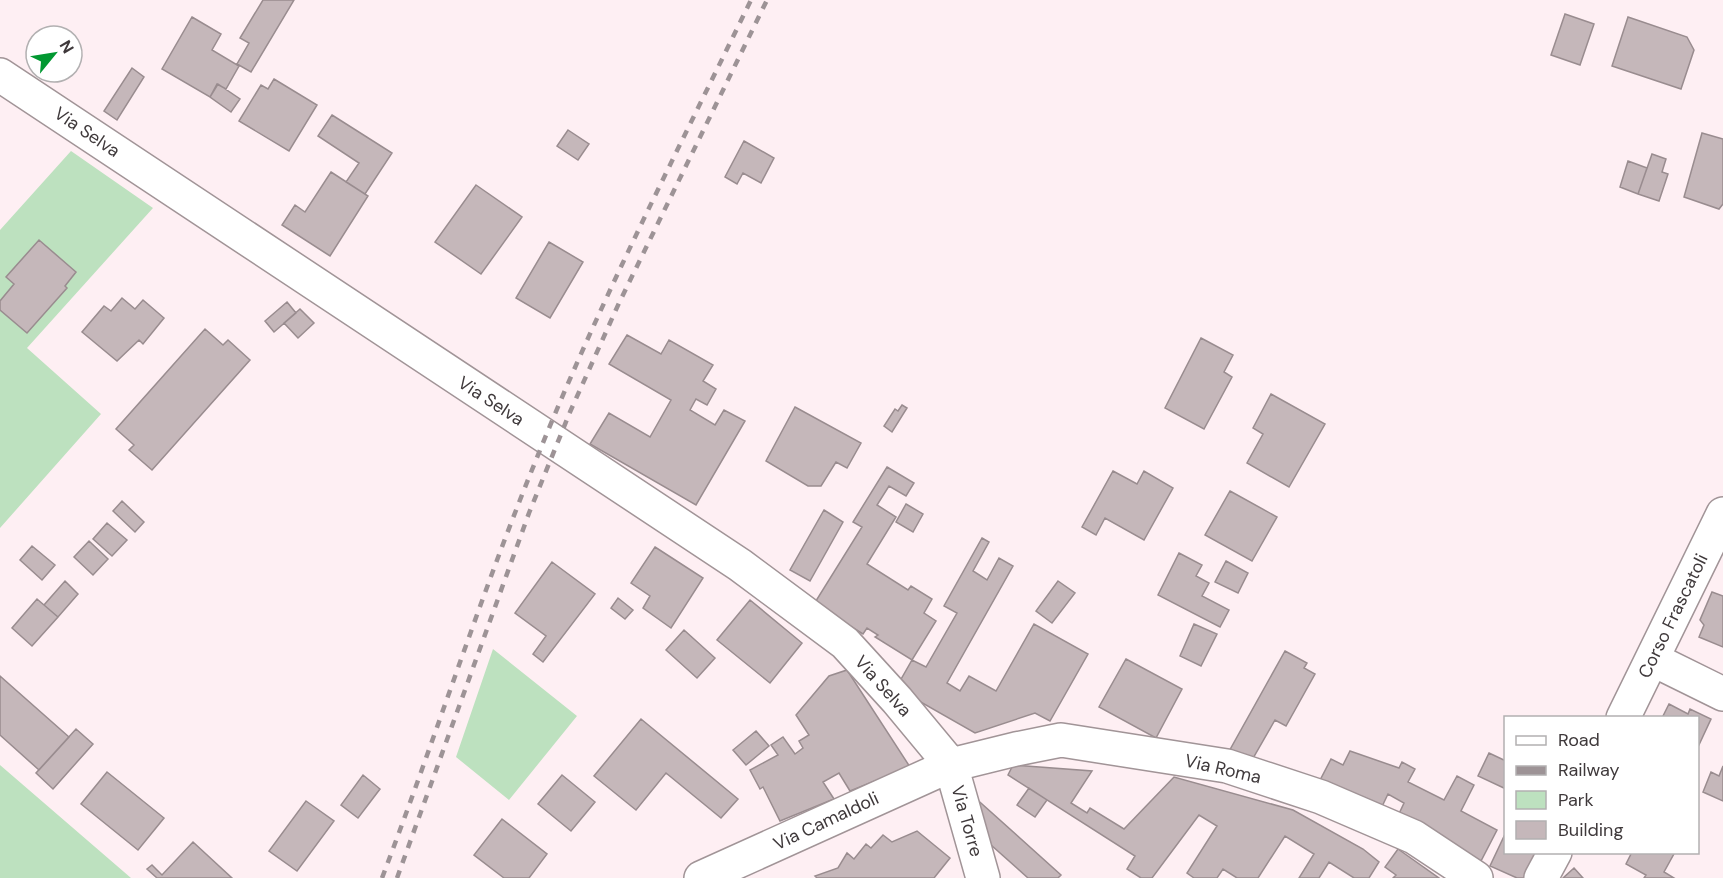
<svg xmlns="http://www.w3.org/2000/svg" width="1723" height="878" font-family="'DM Sans',sans-serif">
	<style>
		.green { fill: #bde1bf }
		.building { fill: #c5b7ba; stroke: #998c8f; stroke-width: 1.5 }
		.lines { fill: none; stroke-linecap: round; stroke-linejoin: round }
		.minor-casing { stroke: #a19497; stroke-width: 36 }
		.minor { stroke: #fff; stroke-width: 33 }
		.rail { stroke: #9d9396; stroke-width: 4.5; stroke-dasharray: 8 8; stroke-linecap: butt }
		.labels { text-anchor: middle; dominant-baseline: central; stroke-width: 5; stroke-linejoin: round; paint-order: stroke }
		.street-label { font-size: 18px; fill: #3f393b; stroke: #fff }
	</style>
	<rect width="100%" height="100%" fill="#feeff3"/>
	<!-- green -->
	<path class="green" d="M71,151L153,208L27,348L101,414L0,528V230Z
		M493,649L577,716L509,800L456,757Z
		M0,765L131,878H0Z"/>
	<!-- building -->
	<path class="building" d="M263,0H294L251,72L237,64L249,43L240,38Z
		M1565,14L1594,24L1580,65L1551,55Z
		M192,17L221,34L212,50L239,66L226,89L217,84L210,97L162,69Z
		M1628,17L1687,37L1694,50L1681,89L1612,66Z
		M132,68L144,77L117,120L104,111Z
		M274,79L317,105L289,151L239,121L261,85L268,89Z
		M218,84L240,99L231,112L210,97Z
		M332,115L392,153L365,194L346,182L359,163L318,136Z
		M568,130L589,144L578,160L557,146Z
		M1702,133L1723,139V204L1719,209L1684,197Z
		M744,141L774,158L761,183L743,173L737,184L725,177Z
		M1652,154L1666,159L1662,172L1668,174L1659,201L1638,194Z
		M1628,161L1647,168L1638,194L1620,187Z
		M331,172L368,196L330,256L282,225L295,205L305,212Z
		M476,185L522,217L481,274L435,242Z
		M39,240L76,272L65,286L67,288L27,333L0,310V301L14,284L6,277Z
		M549,242L583,262L550,318L516,298Z
		M122,298L135,309L143,300L164,318L143,344L139,340L117,361L82,332L104,306L111,311Z
		M287,302L296,313L274,332L265,321Z
		M300,309L314,323L298,338L284,323Z
		M205,329L223,345L228,340L250,360L152,470L129,450L134,445L116,429Z
		M627,335L661,354L669,340L713,365L703,381L716,389L707,405L696,399L690,410L715,425L724,410L745,421L696,505L590,444L609,413L650,437L671,400L609,364Z
		M1201,338L1233,355L1224,372L1232,377L1204,429L1165,408Z
		M1271,394L1325,424L1289,487L1247,463L1263,434L1253,428Z
		M902,405L907,408L892,432L884,426L895,409L898,411Z
		M795,407L861,443L847,468L836,462L821,486H808L766,461Z
		M887,467L914,483L906,496L889,486L877,505L896,517L867,564L908,590L911,586L932,599L924,613L936,621L912,660L875,637L878,635L867,628L863,634L814,604L862,527L853,522Z
		M1113,471L1137,484L1144,471L1173,488L1144,540L1105,518L1096,535L1082,527Z
		M1230,491L1277,517L1252,561L1205,535Z
		M122,501L144,522L135,532L113,511Z
		M906,504L923,514L913,532L896,522Z
		M824,510L843,522L810,581L790,570Z
		M107,523L127,540L112,556L93,539Z
		M982,538L989,542L973,571L987,580L999,558L1013,566L947,683L960,691L969,676L996,691L1034,624L1088,654L1050,721L1035,713L975,733L896,688L912,660L926,667L957,613L944,606Z
		M89,541L108,559L93,575L74,557Z
		M32,546L55,565L42,580L20,560Z
		M655,547L703,578L671,628L643,608L650,596L631,583Z
		M1179,553L1202,565L1196,576L1209,583L1202,596L1229,610L1220,627L1158,595Z
		M1226,561L1248,573L1238,593L1215,582Z
		M552,562L595,594L543,662L533,654L546,636L515,613Z
		M65,581L78,594L58,617L44,605Z
		M1058,581L1075,593L1052,623L1036,611Z
		M1712,592L1723,596V647L1699,637L1704,625L1700,620Z
		M618,598L633,610L625,619L611,608Z
		M37,599L58,617L32,646L12,628Z
		M750,600L802,643L770,683L717,640Z
		M1194,624L1217,634L1201,666L1180,656Z
		M684,630L715,658L697,678L666,650Z
		M1285,651L1307,663L1304,668L1315,674L1286,726L1275,720L1248,767L1227,755Z
		M1126,659L1182,689L1156,738L1099,707Z
		M847,670L910,767L850,791L839,773L823,782L834,799L780,821L763,787L760,789L750,770L778,755L771,745L783,737L795,754L803,748L799,741L809,735L796,715L829,676Z
		M0,676L69,737L39,770L0,735Z
		M1669,704L1688,714L1690,709L1711,719L1698,747V718H1662Z
		M641,719L738,799L721,818L666,773L636,810L594,776Z
		M76,729L93,744L53,789L36,773Z
		M756,731L769,746L746,765L733,750Z
		M1350,751L1399,768L1402,762L1415,769L1408,782L1444,800L1457,776L1474,785L1461,811L1497,830L1481,861L1397,818L1404,803L1388,794L1377,817L1317,786L1331,759L1343,765Z
		M1489,753L1506,761V789L1478,776Z
		M1013,765L1092,771L1071,803L1087,813L1090,808L1124,829L1174,777L1293,810L1363,849L1379,862L1369,878H1354L1329,862L1319,878H1299L1314,854L1285,836L1258,878H1237L1223,869L1217,878H1194L1187,873L1217,826L1199,815L1152,878H1141L1127,869L1135,856L1008,775Z
		M1723,766V801L1703,792L1711,772L1719,776Z
		M107,772L164,818L138,850L81,804Z
		M363,775L380,789L358,818L341,805Z
		M562,775L595,802L571,831L538,804Z
		M1029,788L1047,800L1035,817L1017,805Z
		M972,795L1061,875L1058,878H1028L973,829Z
		M306,801L334,821L297,871L269,851Z
		M502,819L547,854L529,878H504L474,855Z
		M917,831L950,858L934,878H817L815,876L838,868L847,853L854,859L866,844L871,848L883,835L892,842Z
		M1506,832V852H1538L1526,878H1517L1490,866Z
		M193,842L232,878H157L147,869L152,865L162,875Z
		M1398,849L1439,878H1393L1396,875L1385,867Z
		M1632,852H1675L1664,872L1674,878H1644L1646,875L1626,864Z
		M1574,868L1583,878H1563Z"/>
	<g class="lines">
		<defs>
			<path id="minor" d="M0,75L740,565L845,643L897,700L951,765L983,878
				M1652,659L1723,694
				M1623,718L1723,514
				M701,878L951,765L1016,749L1061,740L1227,766L1321,797L1414,837L1476,878
				M1541,878L1555,852"/>
		</defs>
		<!-- minor casing -->
		<use href="#minor" class="minor-casing"/>
		<!-- minor -->
		<use href="#minor" class="minor"/>
		<!-- rail -->
		<path class="rail" d="M382,878C435,739 480,597 536,460C599,303 677,152 751,0
			M397,878L529,513L570,412L619,303L767,0"/>
	</g>
	<g class="labels">
		<!-- street labels -->
		<g class="street-label">
			<text transform="translate(87 132) rotate(34)">Via Selva</text>
			<text transform="translate(491 401) rotate(33)">Via Selva</text>
			<text transform="translate(1673 616) rotate(-64)">Corso Frascatoli</text>
			<text transform="translate(883 686) rotate(48)">Via Selva</text>
			<text transform="translate(1223 769) rotate(13)">Via Roma</text>
			<text transform="translate(826 821) rotate(-25)">Via Camaldoli</text>
			<text transform="translate(967 821) rotate(74)">Via Torre</text>
		</g>
	</g>
	<!-- legend -->
	<rect x="1504" y="716" width="195" height="138" fill="#ffffff" stroke="#b2b0b1" stroke-width="1.5"/>
	<rect x="1516" y="736" width="30" height="9" fill="#ffffff" stroke="#b2b0b1" stroke-width="1.5"/>
	<text x="1558" y="746" font-size="18" fill="#3f393b">Road</text>
	<rect x="1516" y="766" width="30" height="9" fill="#9d9396" stroke="#b2b0b1" stroke-width="1.5"/>
	<text x="1558" y="776" font-size="18" fill="#3f393b">Railway</text>
	<rect x="1516" y="791" width="30" height="18" fill="#bde1bf" stroke="#b2b0b1" stroke-width="1.5"/>
	<text x="1558" y="806" font-size="18" fill="#3f393b">Park</text>
	<rect x="1516" y="821" width="30" height="18" fill="#c5b7ba" stroke="#b2b0b1" stroke-width="1.5"/>
	<text x="1558" y="836" font-size="18" fill="#3f393b">Building</text>
	<!-- north arrow -->
	<g transform="translate(54 54) rotate(60)"><circle r="28" fill="#ffffff" stroke="#b2b0b1" stroke-width="1.5"/>
	<path d="M0-4.5L10 22L0 15L-10 22Z" fill="#019831"/>
	<text y="-9" font-size="16" font-weight="bold" text-anchor="middle" fill="#3f393b">N</text>
	</g>
</svg>
